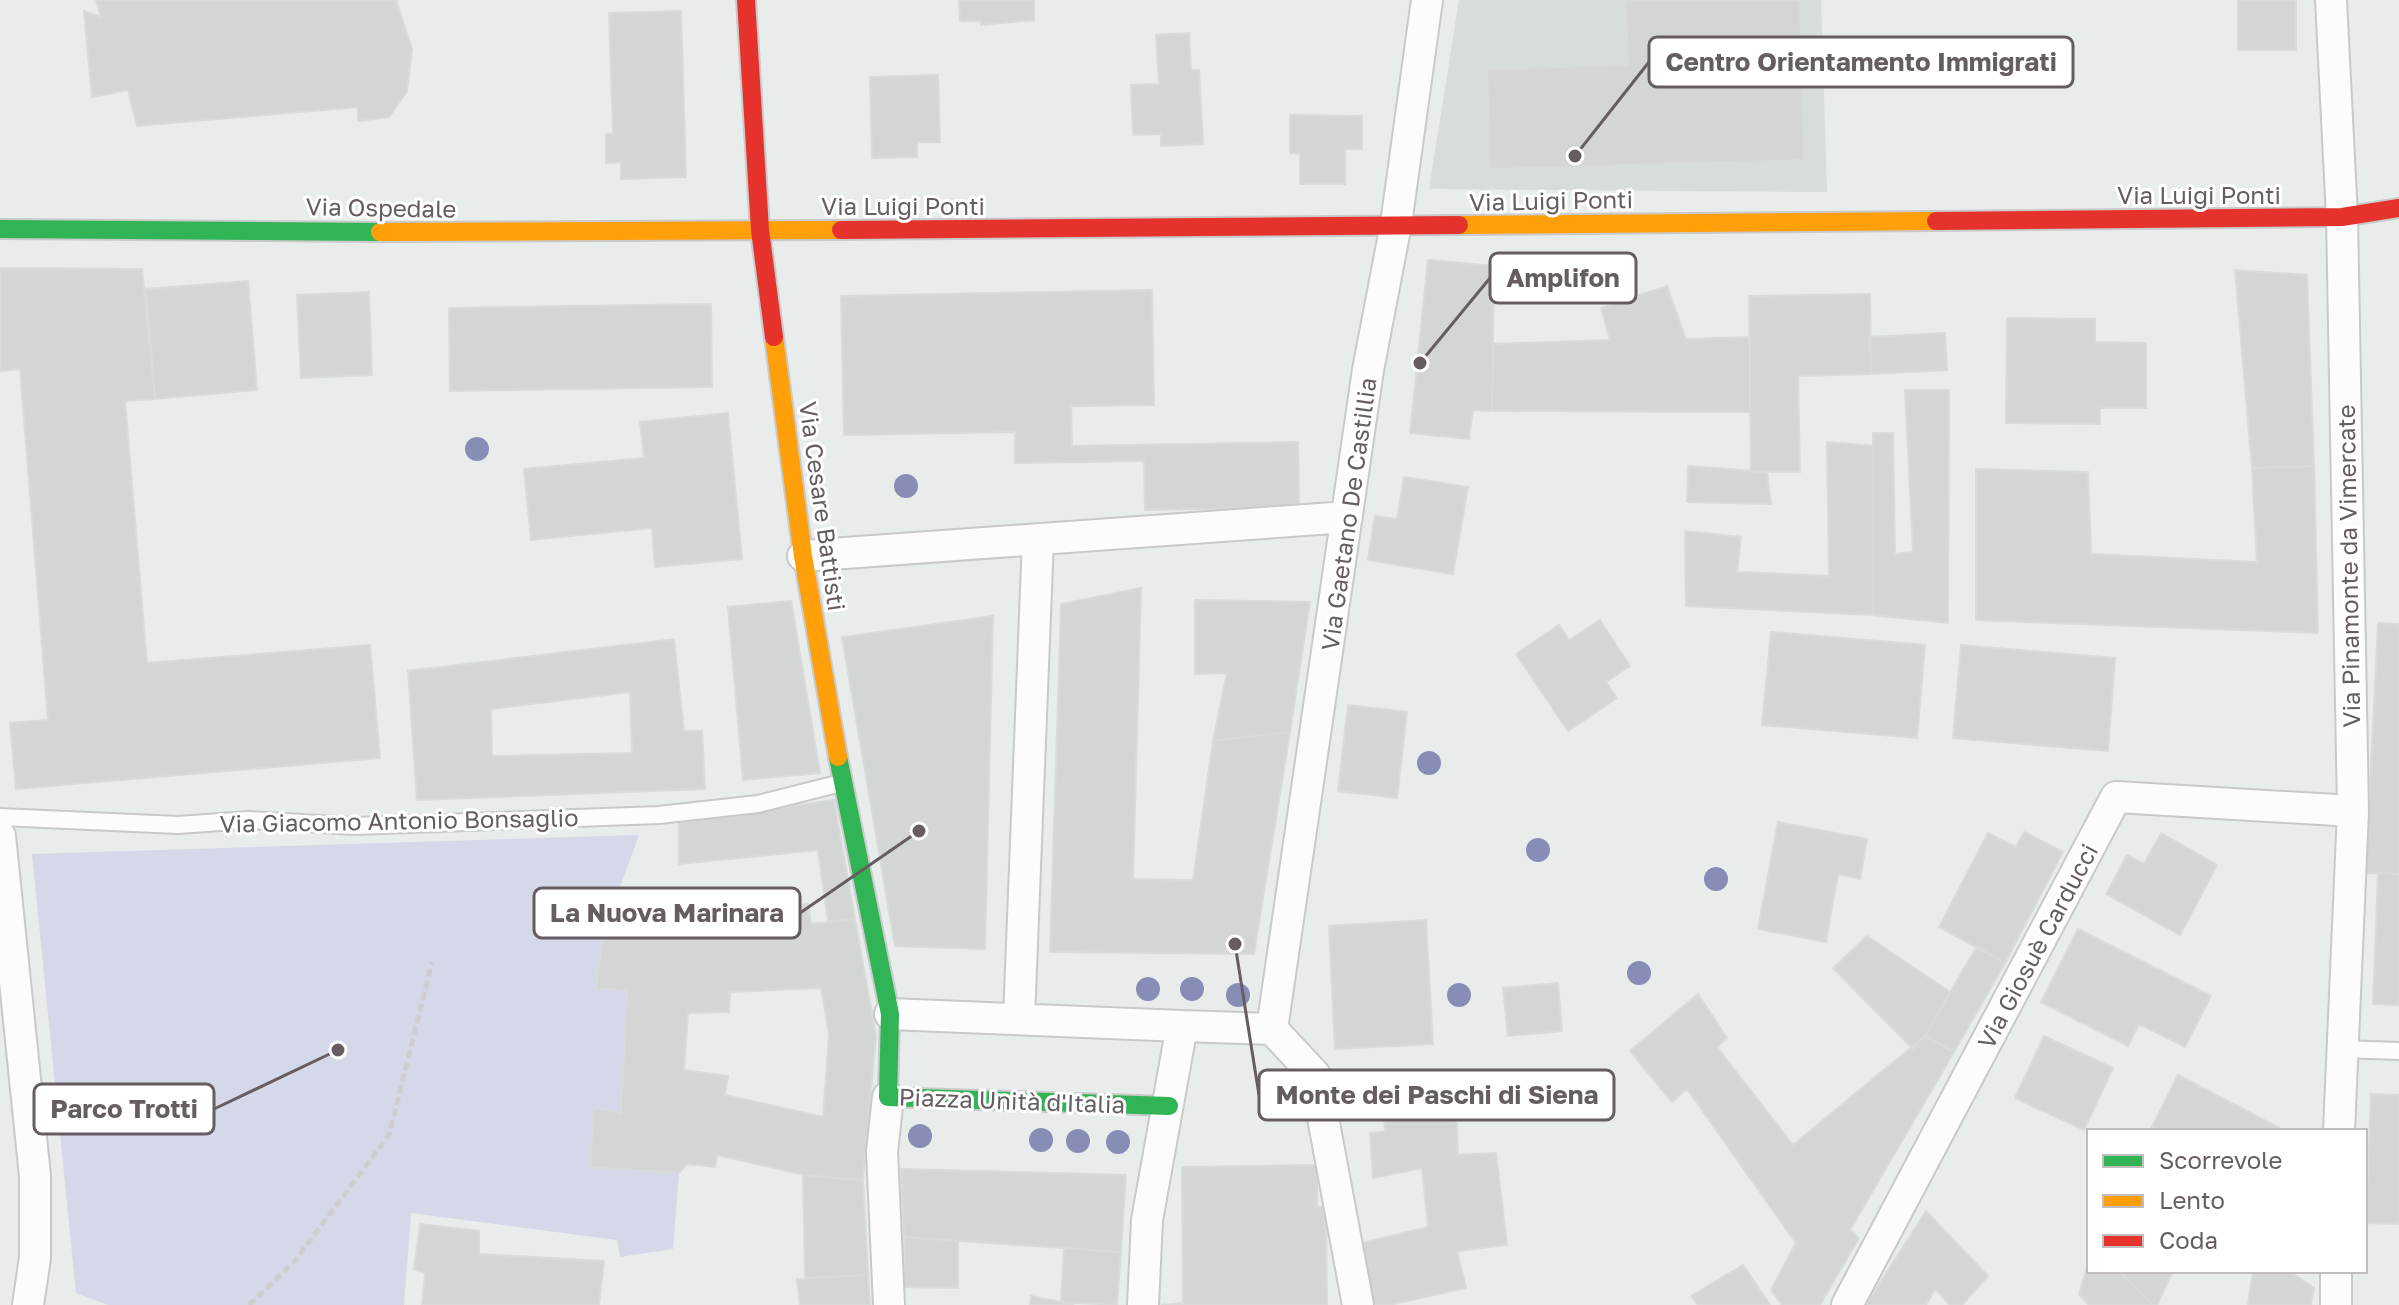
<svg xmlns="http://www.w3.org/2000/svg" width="2399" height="1305" font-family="'Golos Text',sans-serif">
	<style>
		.education { fill: #d6ddda }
		.green { fill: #d4d8e8 }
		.building { fill: #d3d6d5; stroke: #d7dcda; stroke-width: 2; fill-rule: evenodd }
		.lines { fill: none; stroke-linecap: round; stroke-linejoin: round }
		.lane-casing { stroke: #c9c9c9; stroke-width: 20 }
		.street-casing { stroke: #c9c9c9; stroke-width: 34 }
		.fast-casing { stroke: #cacaca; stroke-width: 22 }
		.slow-casing { stroke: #cacaca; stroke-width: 22 }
		.jam-casing { stroke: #cacaca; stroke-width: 22 }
		.path { stroke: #cecdd1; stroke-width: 5; stroke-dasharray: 8 4; stroke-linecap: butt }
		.lane { stroke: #fcfcfc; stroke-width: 16 }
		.street { stroke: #fcfcfc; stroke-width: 30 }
		.fast { stroke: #30b455; stroke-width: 18 }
		.slow { stroke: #ff9f0a; stroke-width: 18 }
		.jam { stroke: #e5322d; stroke-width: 18 }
		.tree { fill: #888db5 }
		.labels { text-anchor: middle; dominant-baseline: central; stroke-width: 6; stroke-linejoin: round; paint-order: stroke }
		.street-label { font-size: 24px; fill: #665d62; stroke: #fff }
		.leader { fill: none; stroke: #665d62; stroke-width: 3 }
		.callout-dot { fill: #665d62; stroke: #fff; stroke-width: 3 }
		.callout { fill: #fff; stroke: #665d62; stroke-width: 3 }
		.callout-label { font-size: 26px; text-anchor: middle; font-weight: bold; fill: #665d62 }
	</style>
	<rect width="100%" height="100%" fill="#e8edeb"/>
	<!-- education -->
	<path class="education" d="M1459,0H1821L1827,192L1429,189Z"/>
	<!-- green -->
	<path class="green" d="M639,835L602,936L597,987L627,991L621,1113L594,1108L590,1166L679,1173L673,1249L620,1257L617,1240L411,1213L404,1305H108L76,1293L32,854Z"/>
	<!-- building -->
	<path class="building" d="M96,0H396L412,49L407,91L389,117L358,121V107L137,126L128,90L92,97L84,11L101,17Z
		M959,0H1034V20L981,25V21H960Z
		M1626,0H1800L1804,160L1490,169L1487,69L1628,65Z
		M2238,0H2296V50H2238Z
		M681,11L686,177L621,179V162L606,163V134H613L609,13Z
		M1189,33L1191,70H1199L1203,144L1161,146V134L1133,135L1131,85L1159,84L1156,35Z
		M938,75L940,142H917V157L872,158L870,77Z
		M1290,115L1362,116V149H1345V184H1300V154L1290,153Z
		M1428,260L1494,266L1492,411L1473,410L1469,439L1410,433Z
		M0,268L142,269L155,399L125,401L147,663L370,645L380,758L16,789L10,723L48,720L20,369L0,371Z
		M2235,270L2307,275L2314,466L2252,468Z
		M248,281L257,390L155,399L146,289Z
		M1667,286L1686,339L1750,337V412L1492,411L1493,344L1610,340L1601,308Z
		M1152,290L1154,405L1071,406L1072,446L1298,442L1299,507L1145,510L1144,461L1015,463V432L844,435L841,296Z
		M369,292L372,375L301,378L297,295Z
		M1870,294L1871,374L1798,376L1800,472H1751L1749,296Z
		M711,304L712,387L450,391L449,308Z
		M2007,318L2095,319V342L2146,343V408H2100V424L2006,423Z
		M1945,333L1947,370L1871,374L1869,337Z
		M1905,390H1949L1948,623L1873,615V433H1893L1895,554L1913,552Z
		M728,413L742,559L655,567L652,528L531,540L524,469L644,458L640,422Z
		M1827,442L1873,446V615L1686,606L1685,531L1741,537L1737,572L1829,576Z
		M1688,466L1767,472L1771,504L1687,502Z
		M2314,466L2318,633L1976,620V469L2088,472L2091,554L2257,562L2252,468Z
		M1404,477L1468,487L1453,574L1368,560L1375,516L1397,519Z
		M1141,588L1133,879L1193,880L1213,741L1290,732L1254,954L1050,952L1061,604Z
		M1195,600L1310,602L1290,732L1213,741L1227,673L1195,674Z
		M791,601L820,773L743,780L728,607Z
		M993,616L985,949L895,946L842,637Z
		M1600,620L1630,666L1606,682L1617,698L1568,731L1516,654L1559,625L1569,640Z
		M2378,623L2399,624V874L2366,873Z
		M1771,632L1925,645L1917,738L1762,725Z
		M674,639L684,731H702L705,789L417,800L408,671ZM630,692L632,753L492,756L491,709Z
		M1961,645L2115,658L2108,751L1953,738Z
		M1348,705L1407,712L1397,798L1338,791Z
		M834,800L855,919L828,921L818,850L679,864V823Z
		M1778,822L1867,839L1860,879L1838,874L1826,942L1758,929Z
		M2024,832L2063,852L2005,963L1939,927L1988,833L2016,847Z
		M2161,833L2217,865L2180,935L2106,894L2127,855L2144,864Z
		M2378,873L2399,874V1005L2373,1004Z
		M808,904L811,924L855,919L876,1036L863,1180L809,1176L717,1155L715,1167L687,1164L679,1173L590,1167L594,1108L621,1113L627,991L596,988L604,929ZM821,988L829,1035L823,1117L725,1095L728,1076L684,1070L688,1013L729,1012L730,992Z
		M1426,920L1433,1044L1335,1049L1329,926Z
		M2078,929L2211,996L2185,1047L2139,1024L2128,1046L2041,1002Z
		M1867,936L1950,992L1925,1036L1913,1049L1833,968Z
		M1977,946L2005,963L1954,1052L1925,1036Z
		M1558,983L1562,1031L1508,1036L1503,988Z
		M1698,994L1727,1038L1717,1047L1793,1145L1925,1036L1954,1052L1850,1230L1859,1238L1820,1305H1782L1771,1290L1796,1243L1687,1089L1672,1102L1630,1051Z
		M2044,1036L2113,1068L2084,1130L2015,1098Z
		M2178,1075L2285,1131H2150Z
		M1383,1089L1456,1095L1458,1155L1496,1153L1507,1245L1457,1251L1466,1288L1389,1305H1372L1357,1244L1428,1227L1422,1168L1373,1178L1370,1133L1385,1131Z
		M2371,1094L2399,1095V1224L2366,1223Z
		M1317,1165V1207H1326L1327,1305H1161L1183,1303L1182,1167Z
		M901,1169L1126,1175L1121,1252L904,1237Z
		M803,1175L863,1180L868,1275L805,1278Z
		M1926,1211L1988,1276L1962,1305H1950L1935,1289L1926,1305H1866Z
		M420,1224L479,1231V1254L604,1261L599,1305H422L425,1273L414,1269Z
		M904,1237L958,1241V1288L904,1287Z
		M1064,1248L1121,1252L1117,1305L1061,1302Z
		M2089,1262V1271H2119L2152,1305H2089L2079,1294Z
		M1743,1265L1770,1305H1698L1691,1296Z
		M2119,1271H2173L2157,1305H2152Z
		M2253,1271H2289L2314,1288L2311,1305H2248Z
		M868,1275L870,1305H800L797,1279Z
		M1031,1296L1061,1302L1074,1305H1030Z"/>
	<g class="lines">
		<defs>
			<path id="lane" d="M0,817L178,825L249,820L355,826L659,815L758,804L841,783
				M2341,1049L2399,1051"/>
			<path id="street" d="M2331,0L2342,217L2353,811L2339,1131
				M803,556L1347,517
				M0,836L35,1176V1258L28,1305
				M890,1014L1182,1026L1147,1220L1143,1305
				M1019,1019L1038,539
				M1182,1026L1272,1029
				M1272,1029L1368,370L1396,224L1427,0
				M1272,1029L1315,1075L1358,1305
				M888,1097L882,1152L889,1305
				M1847,1305L2116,797L2353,811
				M2336,1305V1271"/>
			<path id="fast" d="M0,229L380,232
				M838,757L890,1014L888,1097L1169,1106"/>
			<path id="slow" d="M1459,225L1936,221
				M380,232L841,230
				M774,337L803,556L838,757"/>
			<path id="jam" d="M746,0L760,230L774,337
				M1936,221L2342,217L2399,208
				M841,230L1459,225"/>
		</defs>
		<!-- lane casing -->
		<use href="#lane" class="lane-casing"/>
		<!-- street casing -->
		<use href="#street" class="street-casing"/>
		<!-- fast casing -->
		<use href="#fast" class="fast-casing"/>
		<!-- slow casing -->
		<use href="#slow" class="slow-casing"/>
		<!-- jam casing -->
		<use href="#jam" class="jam-casing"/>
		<!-- path -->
		<path class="path" d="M249,1305L294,1262L389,1135L432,962"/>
		<!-- lane -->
		<use href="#lane" class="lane"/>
		<!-- street -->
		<use href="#street" class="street"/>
		<!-- fast -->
		<use href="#fast" class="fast"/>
		<!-- slow -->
		<use href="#slow" class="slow"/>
		<!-- jam -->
		<use href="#jam" class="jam"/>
	</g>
	<!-- trees -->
	<g class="tree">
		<circle cx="477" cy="449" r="12"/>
		<circle cx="906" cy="486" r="12"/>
		<circle cx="1429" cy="763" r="12"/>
		<circle cx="1538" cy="850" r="12"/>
		<circle cx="1716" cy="879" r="12"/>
		<circle cx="1639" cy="973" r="12"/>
		<circle cx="1148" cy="989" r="12"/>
		<circle cx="1192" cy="989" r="12"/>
		<circle cx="1238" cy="995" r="12"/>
		<circle cx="1459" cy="995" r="12"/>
		<circle cx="920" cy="1136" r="12"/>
		<circle cx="1041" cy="1140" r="12"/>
		<circle cx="1078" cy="1141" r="12"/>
		<circle cx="1118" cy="1142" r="12"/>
	</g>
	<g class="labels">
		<!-- street labels -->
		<g class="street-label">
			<text x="2199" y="194">Via Luigi Ponti</text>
			<text transform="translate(1551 200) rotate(-1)">Via Luigi Ponti</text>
			<text x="903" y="205">Via Luigi Ponti</text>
			<text transform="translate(381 207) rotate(1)">Via Ospedale</text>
			<text transform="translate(823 506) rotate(82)">Via Cesare Battisti</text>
			<text transform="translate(1348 514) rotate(-82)">Via Gaetano De Castillia</text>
			<text transform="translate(2348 566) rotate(-91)">Via Pinamonte da Vimercate</text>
			<text transform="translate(399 820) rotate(-1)">Via Giacomo Antonio Bonsaglio</text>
			<text transform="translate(2037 946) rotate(-62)">Via Giosuè Carducci</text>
			<text transform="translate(1012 1100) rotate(2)">Piazza Unità d'Italia</text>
		</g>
	</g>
	<!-- callouts -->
	<path class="leader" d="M1575 156L1649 62M1420 363L1490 278M919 831L800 913M1235 944L1259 1095M338 1050L214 1109"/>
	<g class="callout-dot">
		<circle cx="1575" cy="156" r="8"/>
		<circle cx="1420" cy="363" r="8"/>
		<circle cx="919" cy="831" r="8"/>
		<circle cx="1235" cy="944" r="8"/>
		<circle cx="338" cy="1050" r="8"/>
	</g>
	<g class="callout">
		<rect x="1649" y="37" width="424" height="50" rx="8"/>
		<rect x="1490" y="253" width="146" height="50" rx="8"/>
		<rect x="534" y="888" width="266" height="50" rx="8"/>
		<rect x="1259" y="1070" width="355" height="50" rx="8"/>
		<rect x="34" y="1084" width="180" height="50" rx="8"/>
	</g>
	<g class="callout-label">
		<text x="1861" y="71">Centro Orientamento Immigrati</text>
		<text x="1563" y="287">Amplifon</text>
		<text x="667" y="922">La Nuova Marinara</text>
		<text x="1437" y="1104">Monte dei Paschi di Siena</text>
		<text x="124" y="1118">Parco Trotti</text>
	</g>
	<!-- legend -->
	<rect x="2087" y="1129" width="280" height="144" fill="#ffffff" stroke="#c2bec0" stroke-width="2"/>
	<rect x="2103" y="1155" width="40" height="12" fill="#30b455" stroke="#c2bec0" stroke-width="2"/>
	<text x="2159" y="1169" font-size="24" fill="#665d62">Scorrevole</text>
	<rect x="2103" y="1195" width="40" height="12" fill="#ff9f0a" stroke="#c2bec0" stroke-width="2"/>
	<text x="2159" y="1209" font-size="24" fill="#665d62">Lento</text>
	<rect x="2103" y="1235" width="40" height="12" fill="#e5322d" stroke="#c2bec0" stroke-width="2"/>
	<text x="2159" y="1249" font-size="24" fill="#665d62">Coda</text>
</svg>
